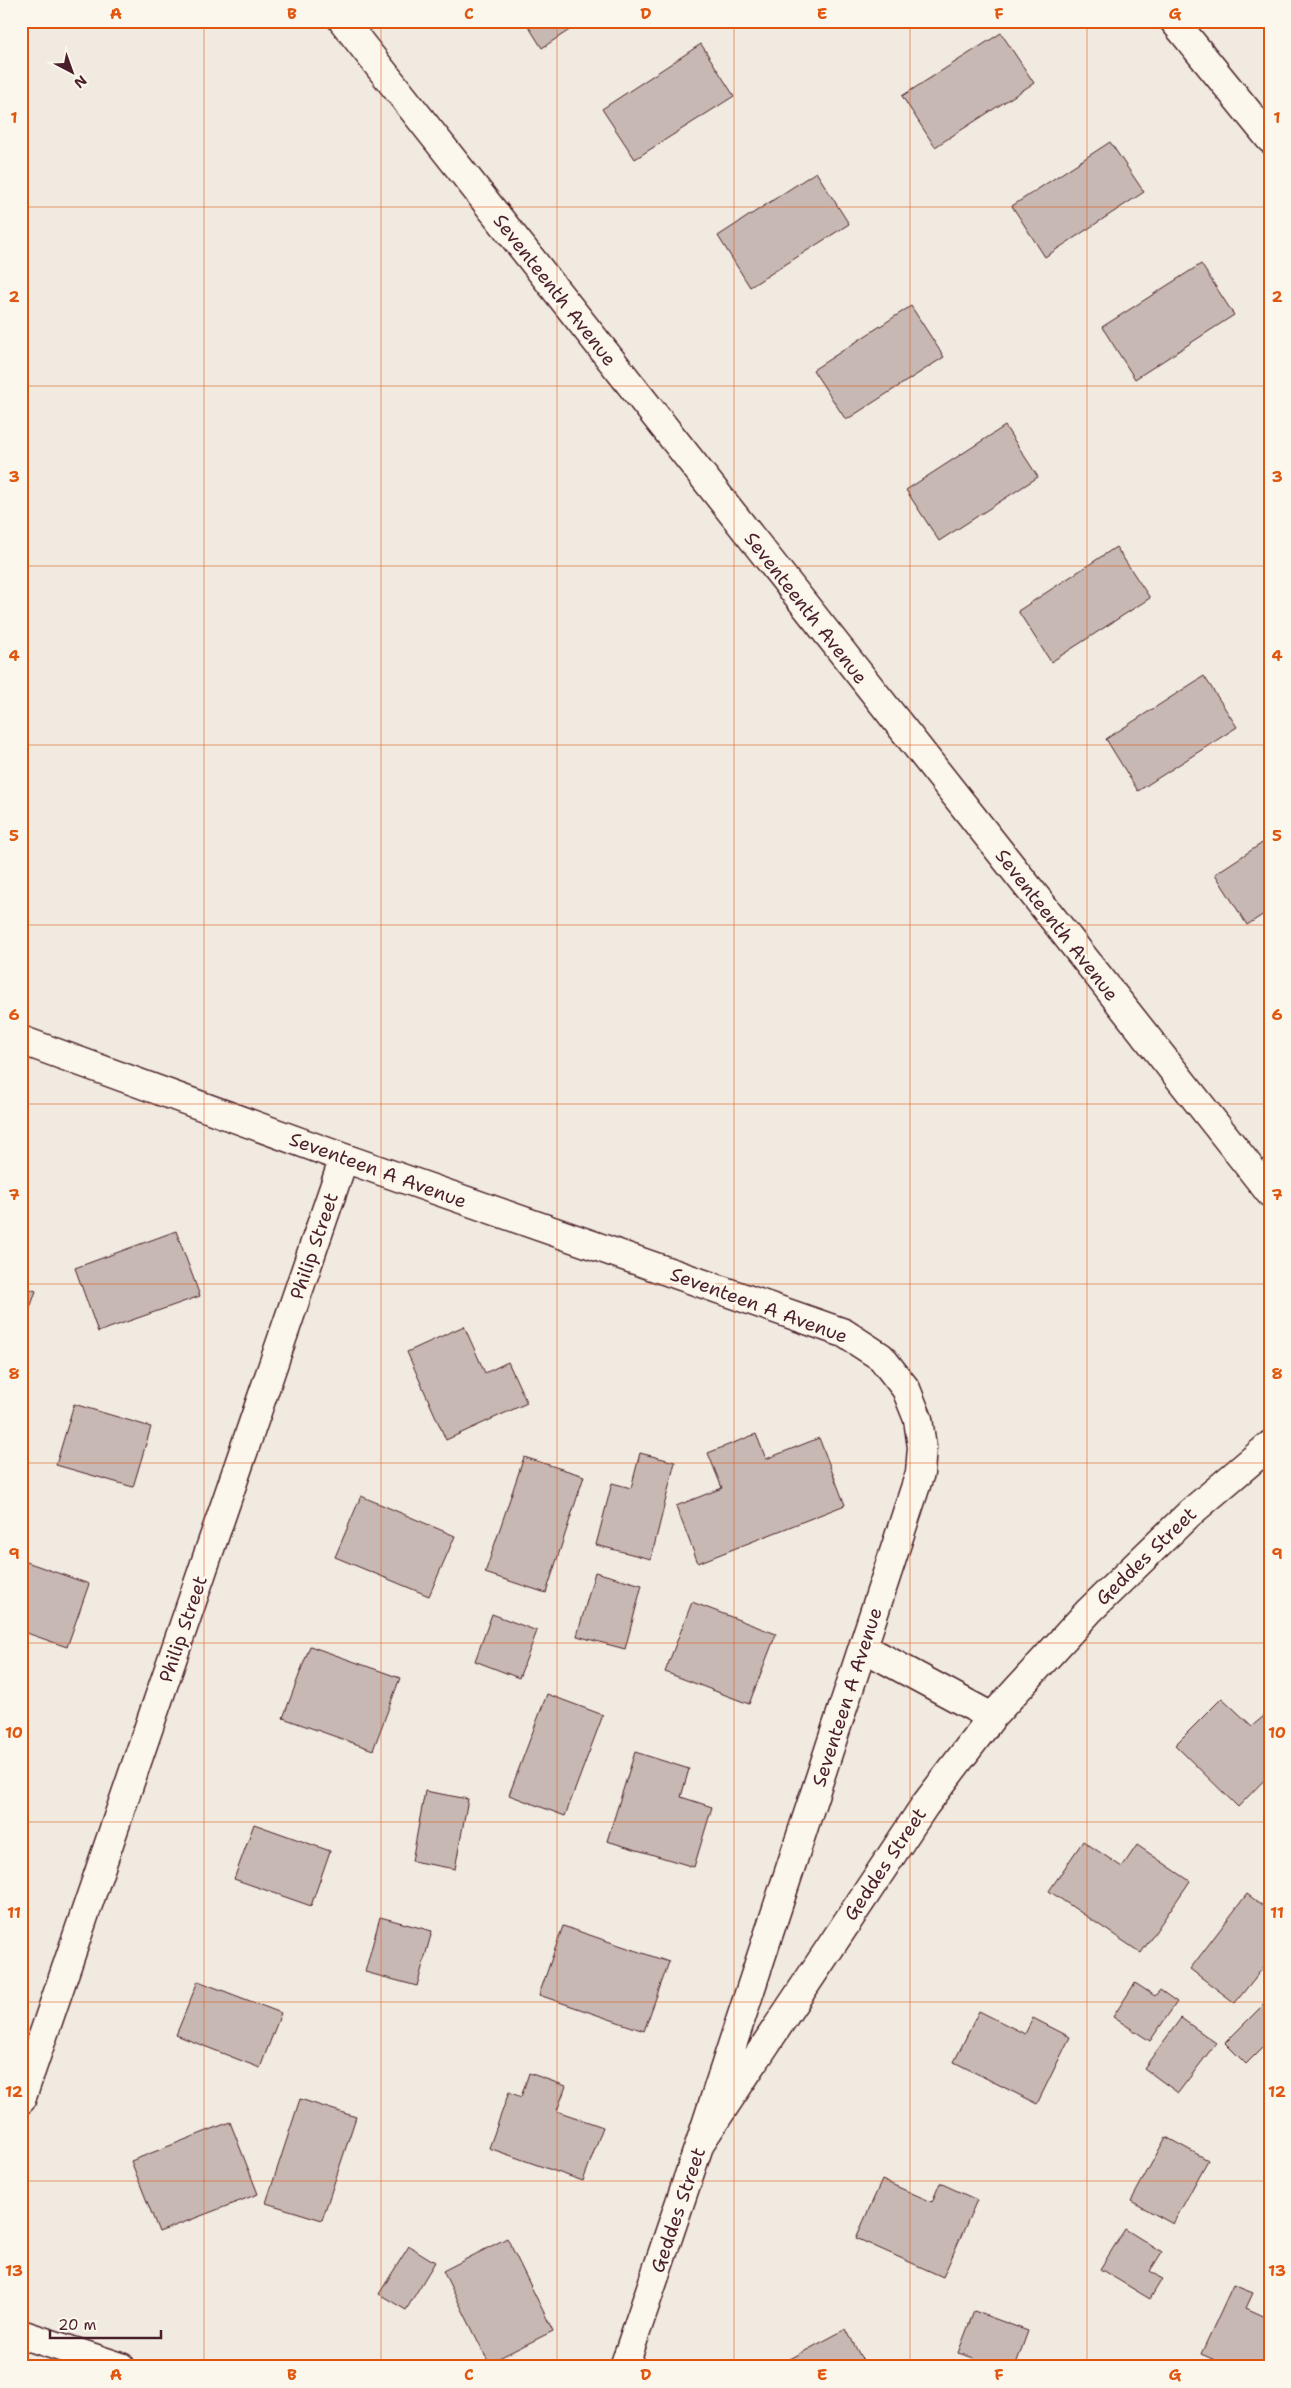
<svg xmlns="http://www.w3.org/2000/svg" width="1291" height="2388" font-family="'Shantell Sans',sans-serif">
	<style>
		.building { fill: #c8b8b3; stroke: #4a1f2b }
		.lines { fill: none; stroke-linecap: round; stroke-linejoin: round }
		.street-casing { stroke: #4a1f2b; stroke-width: 31 }
		.street { stroke: #fbf7ec; stroke-width: 28 }
		.grid { fill: none; stroke: #e0560e; stroke-width: 1; stroke-opacity: 0.55 }
		.labels { text-anchor: middle; dominant-baseline: central; stroke-width: 5; stroke-linejoin: round; paint-order: stroke }
		.street-label { font-size: 19px; fill: #4a1f2b; stroke: #fbf7ec }
		.neatline { fill: none; stroke: #e0560e; stroke-width: 2 }
		.grid-label { font-size: 16px; text-anchor: middle; font-weight: bold; fill: #e0560e }
	</style>
	<rect width="100%" height="100%" fill="#f0eae0"/>
	<filter id="ink" filterUnits="userSpaceOnUse"><feTurbulence type="fractalNoise" baseFrequency=".02" numOctaves="2"/><feDisplacementMap in="SourceGraphic" scale="10" xChannelSelector="R" yChannelSelector="G"/><feConvolveMatrix kernelMatrix="1 2 1 2 8 2 1 2 1" color-interpolation-filters="sRGB"/></filter>
	<g filter="url(#ink)">
		<!-- building -->
		<path class="building" d="M525,21H583L542,48Z
			M1001,33L1034,83L935,147L902,96Z
			M701,44L734,96L635,159L602,109Z
			M1110,142L1144,192L1045,257L1012,206Z
			M816,172L849,224L750,287L718,236Z
			M1201,264L1234,315L1135,379L1102,327Z
			M911,306L944,357L846,420L813,370Z
			M1005,426L1038,477L939,541L906,490Z
			M1116,547L1150,598L1051,662L1018,611Z
			M1204,676L1237,727L1138,791L1106,739Z
			M1270,838V910L1247,925L1215,874Z
			M176,1231L200,1296L98,1332L75,1268Z
			M21,1286L36,1291L21,1334Z
			M464,1326L485,1373L508,1362L527,1403L446,1440L407,1352Z
			M74,1404L151,1427L133,1487L56,1465Z
			M756,1434L766,1459L819,1438L845,1505L698,1563L676,1506L722,1488L708,1453Z
			M640,1453L675,1462L651,1559L596,1545L612,1483L631,1488Z
			M524,1457L584,1476L546,1593L485,1573Z
			M361,1496L455,1536L429,1596L335,1557Z
			M21,1560L89,1584L67,1647L21,1631Z
			M595,1572L642,1585L625,1649L577,1636Z
			M692,1602L776,1634L749,1704L665,1672Z
			M492,1614L537,1631L519,1678L475,1661Z
			M310,1646L400,1678L373,1750L283,1718Z
			M547,1694L603,1715L565,1816L509,1795Z
			M1222,1698L1252,1726L1270,1711V1774L1238,1807L1175,1745Z
			M635,1752L689,1769L681,1797L712,1807L694,1867L607,1841Z
			M425,1791L468,1799L455,1869L412,1861Z
			M254,1824L330,1851L311,1906L234,1879Z
			M1083,1841L1122,1867L1137,1845L1190,1881L1141,1953L1049,1891Z
			M1247,1894L1270,1911V1959L1235,2003L1190,1969Z
			M380,1917L432,1931L417,1986L365,1972Z
			M563,1926L669,1962L644,2031L539,1995Z
			M198,1981L281,2013L260,2068L176,2035Z
			M1135,1983L1155,1996L1160,1990L1177,2002L1150,2041L1113,2017Z
			M1264,2004L1270,2010V2040L1246,2064L1225,2043Z
			M979,2011L1025,2034L1033,2018L1070,2037L1037,2104L954,2062Z
			M1181,2018L1216,2043L1178,2093L1144,2068Z
			M529,2073L566,2086L557,2111L603,2127L583,2181L489,2148L509,2092L521,2097Z
			M300,2099L356,2117L322,2220L266,2203Z
			M230,2122L258,2194L159,2232L131,2161Z
			M1166,2137L1208,2160L1173,2224L1131,2201Z
			M882,2180L932,2202L940,2183L977,2200L943,2277L856,2238Z
			M1125,2229L1162,2252L1150,2271L1162,2279L1150,2299L1100,2269Z
			M507,2238L553,2331L489,2363L443,2271Z
			M409,2246L435,2262L406,2310L379,2294Z
			M1233,2285L1253,2293L1246,2308L1270,2319V2367H1231L1201,2354Z
			M974,2311L1028,2331L1015,2367H971L974,2358L958,2353Z
			M846,2329L866,2367H775Z"/>
		<g class="lines">
			<defs>
				<path id="street" d="M343,21L1270,1193
					M1174,21L1270,139
					M21,1040L344,1158L844,1333L881,1357L906,1389L918,1419L922,1447L920,1473L700,2143
					M864,1648L992,1717
					M21,2100L344,1158
					M21,2334L121,2367
					M624,2367L700,2143L925,1805L992,1717L1089,1611L1190,1513L1270,1445"/>
			</defs>
			<!-- street casing -->
			<use href="#street" class="street-casing"/>
			<!-- street -->
			<use href="#street" class="street"/>
		</g>
	</g>
	<!-- grid -->
	<path class="grid" d="M204,21V2367M381,21V2367M557,21V2367M734,21V2367M910,21V2367M1087,21V2367M21,207H1270M21,386H1270M21,566H1270M21,745H1270M21,925H1270M21,1104H1270M21,1284H1270M21,1463H1270M21,1643H1270M21,1822H1270M21,2002H1270M21,2181H1270"/>
	<g class="labels">
		<!-- street labels -->
		<g class="street-label">
			<text transform="translate(555 290) rotate(52)">Seventeenth Avenue</text>
			<text transform="translate(806 608) rotate(52)">Seventeenth Avenue</text>
			<text transform="translate(1057 925) rotate(52)">Seventeenth Avenue</text>
			<text transform="translate(378 1170) rotate(20)">Seventeen A Avenue</text>
			<text transform="translate(314 1246) rotate(-71)">Philip Street</text>
			<text transform="translate(759 1305) rotate(20)">Seventeen A Avenue</text>
			<text transform="translate(1146 1556) rotate(-44)">Geddes Street</text>
			<text transform="translate(183 1629) rotate(-71)">Philip Street</text>
			<text transform="translate(847 1697) rotate(-72)">Seventeen A Avenue</text>
			<text transform="translate(885 1864) rotate(-56)">Geddes Street</text>
			<text transform="translate(678 2210) rotate(-71)">Geddes Street</text>
		</g>
	</g>
	<!-- margin -->
	<rect width="1291" height="2388" fill="none" stroke="#fbf7ec" stroke-width="55"/>
	<!-- north arrow -->
	<g transform="translate(72 72) rotate(139)" stroke="#fbf7ec" stroke-width="4" paint-order="stroke">
	<path d="M0-4L9 19L0 12L-9 19Z" fill="#4a1f2b"/>
	<text y="-8" font-size="14" font-weight="bold" text-anchor="middle" fill="#4a1f2b">N</text>
	</g>
	<!-- scale -->
	<path d="M50 2330v8h111v-8" fill="none" stroke="#4a1f2b" stroke-width="2.5"/>
	<text x="58" y="2330" font-size="15" fill="#4a1f2b" stroke="#fbf7ec" stroke-width="4" paint-order="stroke">20 m</text>
	<rect x="28" y="28" width="1236" height="2332" class="neatline"/>
	<g class="grid-label">
		<text x="116" y="19">A</text>
		<text x="292" y="19">B</text>
		<text x="469" y="19">C</text>
		<text x="646" y="19">D</text>
		<text x="822" y="19">E</text>
		<text x="999" y="19">F</text>
		<text x="1175" y="19">G</text>
		<text x="14" y="123">1</text>
		<text x="1277" y="123">1</text>
		<text x="14" y="302">2</text>
		<text x="1277" y="302">2</text>
		<text x="14" y="482">3</text>
		<text x="1277" y="482">3</text>
		<text x="14" y="661">4</text>
		<text x="1277" y="661">4</text>
		<text x="14" y="841">5</text>
		<text x="1277" y="841">5</text>
		<text x="14" y="1020">6</text>
		<text x="1277" y="1020">6</text>
		<text x="14" y="1200">7</text>
		<text x="1277" y="1200">7</text>
		<text x="14" y="1379">8</text>
		<text x="1277" y="1379">8</text>
		<text x="14" y="1559">9</text>
		<text x="1277" y="1559">9</text>
		<text x="14" y="1738">10</text>
		<text x="1277" y="1738">10</text>
		<text x="14" y="1918">11</text>
		<text x="1277" y="1918">11</text>
		<text x="14" y="2097">12</text>
		<text x="1277" y="2097">12</text>
		<text x="14" y="2276">13</text>
		<text x="1277" y="2276">13</text>
		<text x="116" y="2380">A</text>
		<text x="292" y="2380">B</text>
		<text x="469" y="2380">C</text>
		<text x="646" y="2380">D</text>
		<text x="822" y="2380">E</text>
		<text x="999" y="2380">F</text>
		<text x="1175" y="2380">G</text>
	</g>
</svg>
